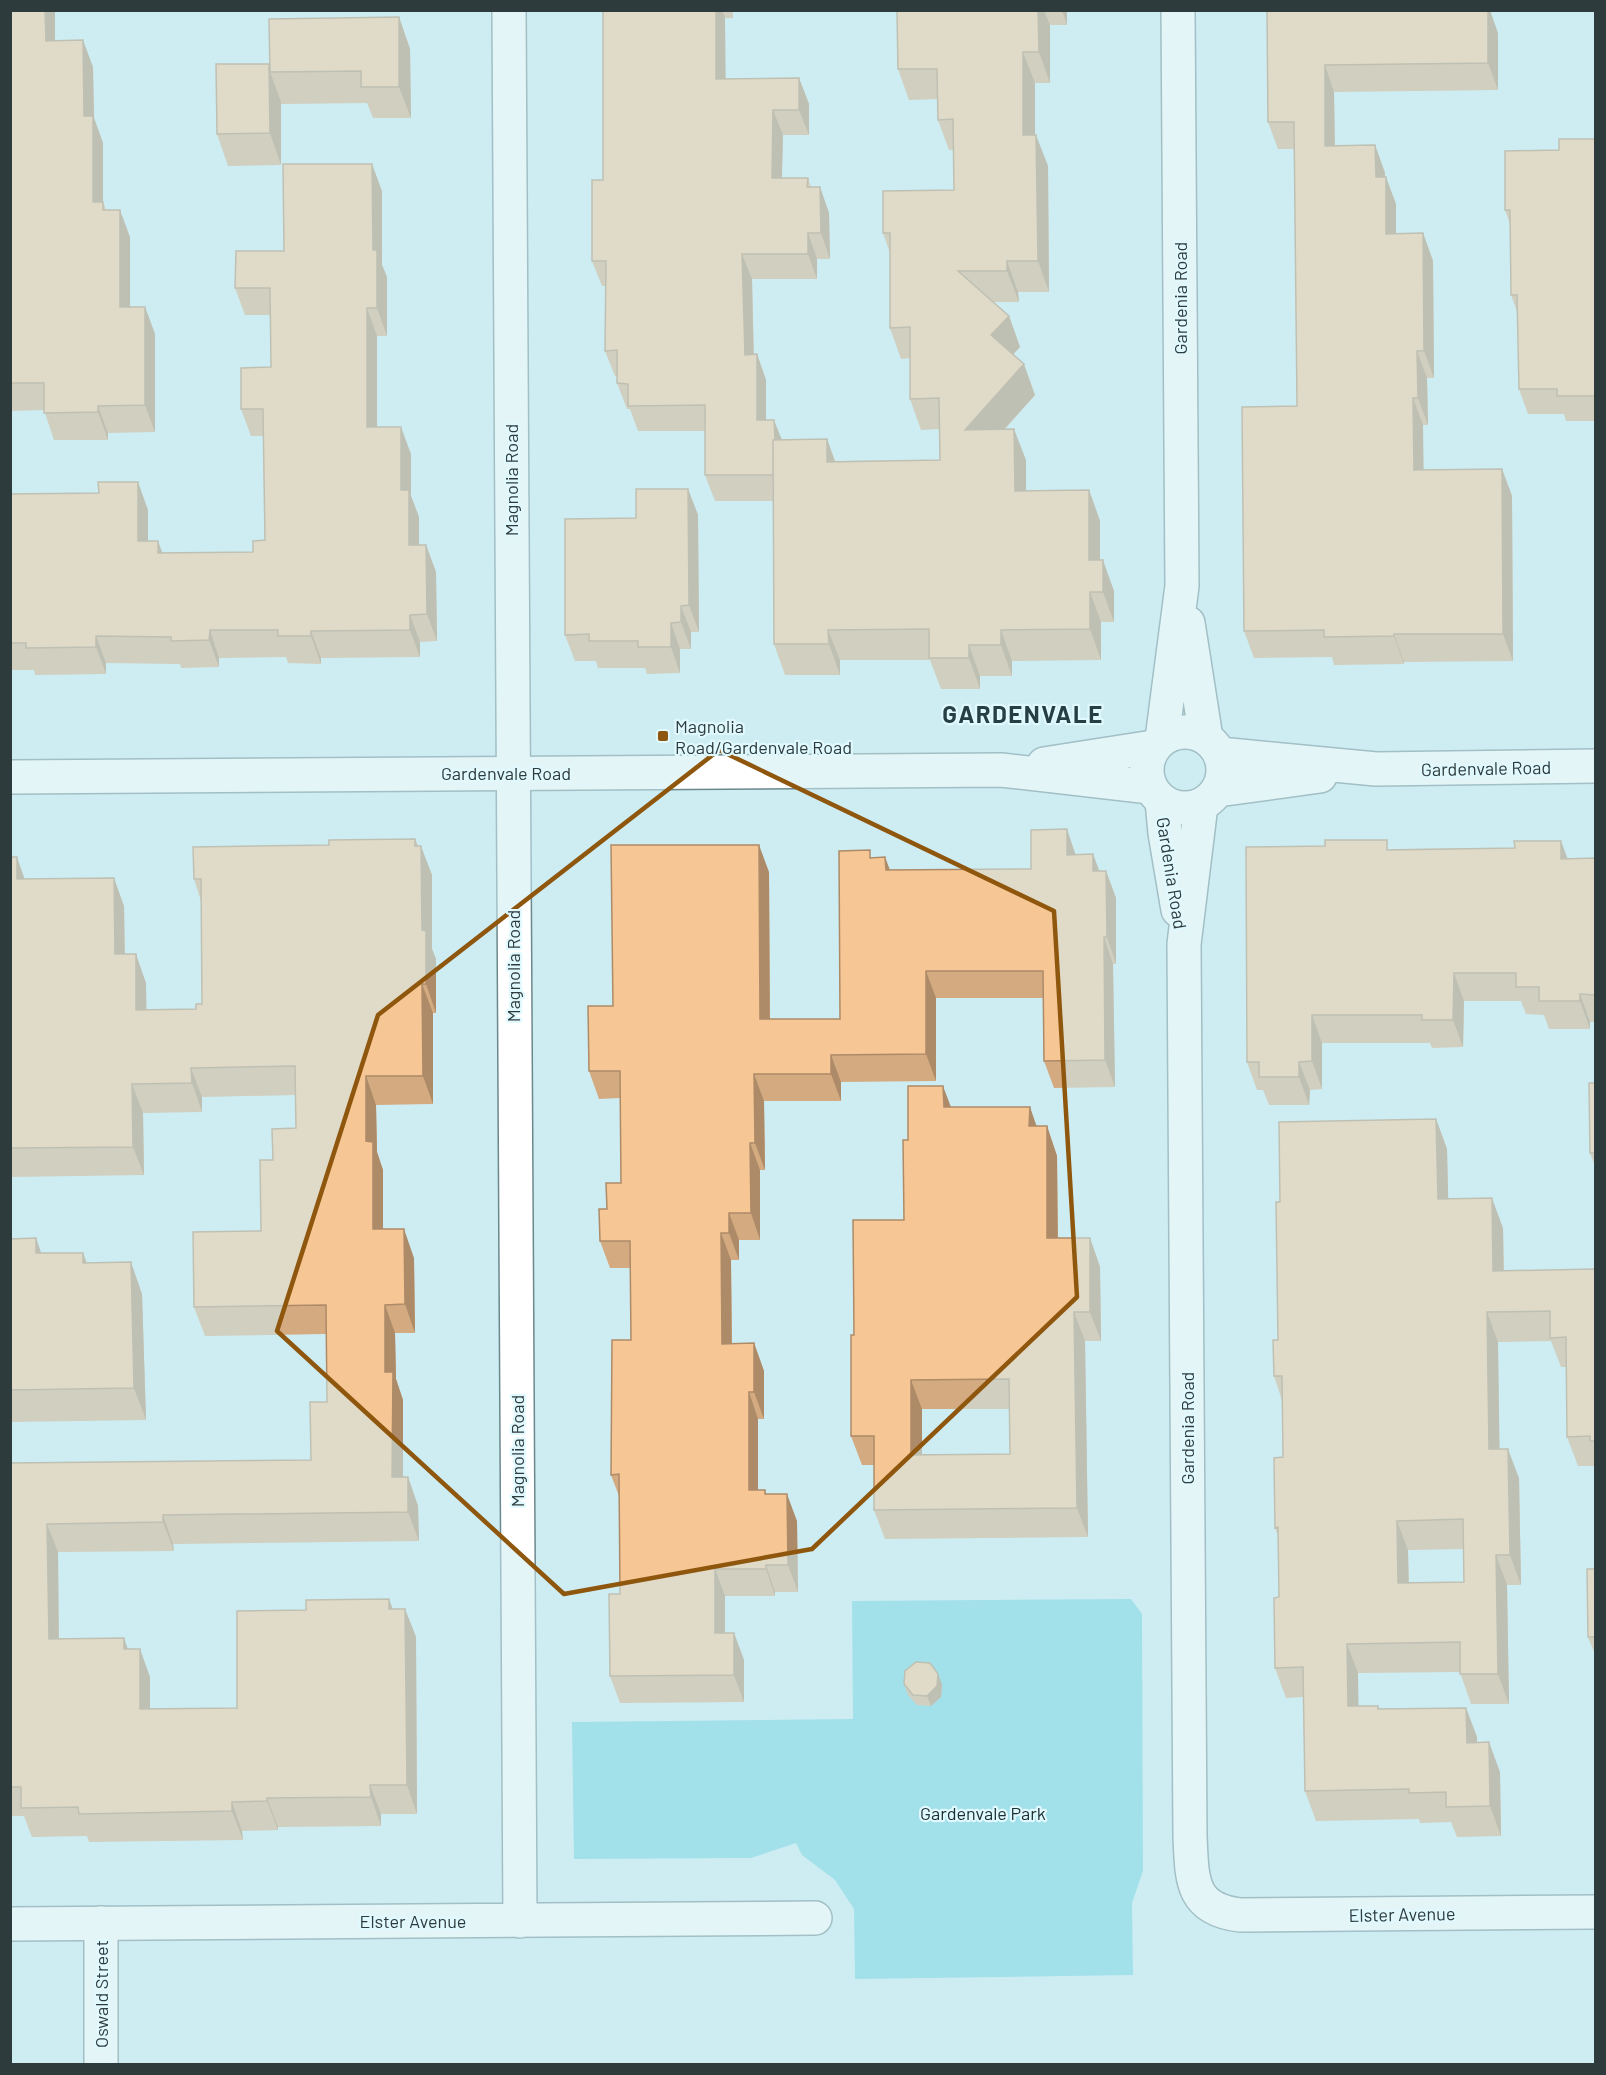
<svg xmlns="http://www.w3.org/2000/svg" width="1606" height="2075" font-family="Barlow,sans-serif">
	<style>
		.green { fill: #6ed1e1 }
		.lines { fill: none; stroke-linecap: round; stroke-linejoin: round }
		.minor-casing { stroke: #6b888d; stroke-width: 36 }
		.tertiary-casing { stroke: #6b888d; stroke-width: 36 }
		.minor { stroke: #fff; stroke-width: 33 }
		.tertiary { stroke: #fff; stroke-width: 33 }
		.wall { fill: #d4aa80; fill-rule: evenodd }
		.shaded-wall { fill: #ad8b68 }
		.building { fill: #f7c695; stroke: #ad8b68; stroke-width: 1.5; fill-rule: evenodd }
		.marked { fill: none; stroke: #8f570e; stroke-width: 4.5; stroke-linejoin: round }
		.poi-dot { fill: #8f570e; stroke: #e0f9fe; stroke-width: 2 }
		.labels { text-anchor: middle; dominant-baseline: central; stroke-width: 4.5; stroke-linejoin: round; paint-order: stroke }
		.street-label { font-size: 18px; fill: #2e3b3d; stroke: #e0f9fe }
		.poi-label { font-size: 18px; fill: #2e3b3d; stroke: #e0f9fe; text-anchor: start }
		.park-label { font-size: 18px; fill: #1b2f33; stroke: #e0f9fe }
		.district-label { font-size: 24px; font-weight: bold; letter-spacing: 1.5px; fill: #253f44; stroke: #e0f9fe }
	</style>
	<rect width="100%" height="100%" fill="#ceedf3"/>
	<!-- green -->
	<path class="green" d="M1131,1599L1142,1614L1143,1871L1132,1903L1133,1975L855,1979L854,1909L835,1880L802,1855L796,1843L751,1858L574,1859L572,1722L853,1719L852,1601Z"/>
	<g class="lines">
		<defs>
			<path id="minor" d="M509,10L520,1921
				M1188,623L1206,738
				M1162,739L1182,586L1178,10
				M1162,801L1165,833L1178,910
				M1201,805L1184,944L1190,1836C1192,1879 1190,1909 1240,1915L1596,1912
				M10,1924L815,1918
				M101,2064V1923"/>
			<path id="tertiary" d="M1147 770a38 38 0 1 1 76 0a38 38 0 1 1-76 0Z
				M1220,754L1376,769L1596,766
				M1044,764L1153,747
				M10,777L1001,770L1150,787
				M1218,790L1320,776"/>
		</defs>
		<!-- minor casing -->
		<use href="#minor" class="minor-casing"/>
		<!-- tertiary casing -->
		<use href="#tertiary" class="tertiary-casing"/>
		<!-- minor -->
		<use href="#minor" class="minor"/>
		<!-- tertiary -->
		<use href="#tertiary" class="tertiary"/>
	</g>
	<!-- wall -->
	<path class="wall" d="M10,10L93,67L94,118L103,143V202L106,210L130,237V307H145L155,334V432L108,433V440H54L44,410L10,411Z
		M603,10H733V18H725V79L799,78L809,104V135H783L782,178H808L811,187H820L829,213L830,259H817V279H752L754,354H757L766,380V420L782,440L827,439L835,461L940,460L939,429L921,430L910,399V358L901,359L890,328V253L883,233L954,190V150H949L938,120V99L909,100L898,69L897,10H1067V25H1050V83H1035V135L1048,166L1049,292H1018L1019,302H993L1009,316L1020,347L1013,355L1035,395L1005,429L1026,460V491L1089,490L1100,521V560L1114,591V622H1101V660L1012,661V676H980V689H941L930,660H840V675H785L774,644L773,501H715L705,475V431H638L630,409H627L617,383V376H615L605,351L606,286H602L592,261L603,180Z
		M1267,10L1498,33V90L1334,92L1335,146L1375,145L1385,173V177L1396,204V234L1423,233L1433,261L1434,378H1427L1428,425H1423V470L1502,469L1512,496L1513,661L1404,662V664L1334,665L1332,657L1254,658L1244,631L1297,406L1294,149H1278L1268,122Z
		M399,17L410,49L411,118H373L367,103L281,104V102V165L228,166L217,134L269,64Z
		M1596,139V421H1566L1564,414H1528L1519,389L1518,314L1511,295L1510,224L1505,210L1559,150Z
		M382,191V265L387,277V336H377V427L411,454V496L419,517V545H426L436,572L437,641L420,642V657L321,658V664L288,663L286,657L219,658V667L181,668L180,664L106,663V674L35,675L34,670H10V494L148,510V541L162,553L253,552L265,540L263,436H251L241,409L271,367L270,315H245L235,288L284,251Z
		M688,489L698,515L699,632H691V649H680V673L647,674L645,668H598L596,661H575L565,635L636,518Z
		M415,839L432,875V949L436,959V1013H433V1104L376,1105L377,1152L383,1170V1229L414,1258L415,1333H395L396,1379L403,1400V1477H408L418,1506L419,1541L173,1544L174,1551L58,1552L59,1639L128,1649L150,1677V1709L237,1708L393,1609H405L416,1637L417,1814H381V1826L278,1827V1830L242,1831L243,1840L89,1842L87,1836L32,1837L24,1816H10V1463L311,1460L327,1402L326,1334L205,1336L194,1307L261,1231L273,1160L296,1128L295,1095L202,1097V1112L143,1113L144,1175L10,1177V857L25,879L124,906L125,954L146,983V1010L196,1009L202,1004L201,901L194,879L329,845Z
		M1561,841L1567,859L1596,858V1022H1590V1029H1549L1544,1015L1526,1014L1521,1001H1464L1463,1047L1432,1048L1430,1043H1322V1089L1310,1090L1309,1105H1269L1263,1090H1257L1247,1062L1391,849L1515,848Z
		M1093,854L1099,871H1106L1116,898V964H1113L1115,1087L1054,1088L1044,1061L1043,998H936V1081L841,1082V1101H764L765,1170H760V1240H739V1260H731L732,1344L754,1343L764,1371V1419H758V1490H765L766,1494L797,1521L798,1592H775V1596H725V1633H734L744,1660V1702L620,1703L610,1676L620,1594L619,1496L611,1475L631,1340L630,1268H610L600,1241L607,1209L621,1183L620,1098L599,1099L589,1071L613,1006L769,872L770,1019H840L872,858L885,857L890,870L1031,869L1076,855Z
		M1596,1083V1168L1590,1153Z
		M951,1107L1037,1126H1047L1057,1156L1058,1238H1090L1100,1267L1101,1341H1085L1088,1537L885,1539L874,1510V1465H862L851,1436L854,1335L904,1220L908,1140ZM922,1409H1010V1454H922Z
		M1436,1119L1447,1149L1448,1199L1503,1228L1504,1271L1596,1269V1466H1578L1567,1437L1566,1367H1561L1551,1341L1498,1342L1499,1449L1519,1478L1521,1585H1507L1509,1704H1471L1460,1672L1358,1673V1706H1378L1379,1709L1466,1708L1477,1737V1743L1500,1772L1501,1836L1457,1837L1451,1822L1420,1823L1419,1819L1316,1821L1305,1791L1303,1697L1286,1698L1275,1668L1279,1597L1278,1535L1275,1528L1283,1457L1282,1400L1274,1376L1278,1340L1280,1202ZM1464,1549V1582L1409,1583L1408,1550Z
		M36,1238L41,1253H83L87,1263L142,1294L146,1420L10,1422V1239Z
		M1596,1569V1657L1588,1637Z
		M904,1684H942L941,1697L931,1706L917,1705L908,1695Z"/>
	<!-- shaded-wall -->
	<path class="shaded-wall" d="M45,10H55V68L46,41Z
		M716,10H722L725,18L726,105L716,79Z
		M1038,10H1044L1050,25V83L1039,52Z
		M1062,10H1067V25Z
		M1488,10H1490L1498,33V90L1488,63Z
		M399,17L410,49L411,118L399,87Z
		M83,40L93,67L94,118L103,143V229L93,202L84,116Z
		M1023,52L1035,83V166L1023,135Z
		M1325,65L1334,92L1335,173L1325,146Z
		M270,72L281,102V165L270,133Z
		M799,78L809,104V135L799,110Z
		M773,110L783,135L781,204L772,178Z
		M1036,135L1048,166L1049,292L1038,261Z
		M1375,145L1385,173V204L1376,177Z
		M372,164L382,191V265L387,277V336L377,308L373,250Z
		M1386,177L1396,204V261L1386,234Z
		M820,187L829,213L830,259L821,233Z
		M120,210L130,237V334L120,307Z
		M808,233L817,259V279L808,254Z
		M1423,233L1433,261L1434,378L1424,351Z
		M742,254L752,279L754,380L745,355Z
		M1007,261L1018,292L1019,302L1007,271Z
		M145,307L155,334V432L145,405Z
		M367,308L377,336V454L367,427Z
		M1009,316L1020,347L1002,366L991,335Z
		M1417,351L1427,378L1428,425L1418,398Z
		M757,354L766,380V445L757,420Z
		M1024,364L1035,395L976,460L965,430Z
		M1413,398L1423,425L1424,497L1414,470Z
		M98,406L108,433V440L98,412Z
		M774,420L784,445L775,475Z
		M401,427L411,454V496L419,517V572L409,545L401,490Z
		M1014,429L1026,460V522L1015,491Z
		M827,439L838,470L827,462Z
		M1502,469L1512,496L1513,661L1503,634Z
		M138,482L148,510V569L138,541Z
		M688,489L698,515L699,632L689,605Z
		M1089,490L1100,521V591L1089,560Z
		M158,541L168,568L158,553Z
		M426,545L436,572L437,641L427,614Z
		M1103,560L1114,591V622L1103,592Z
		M1090,592L1101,622V660L1090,629Z
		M681,606L691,632V649L681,622Z
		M410,615L420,642V657L410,630Z
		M671,623L680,649V673L671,647Z
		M210,630L219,658V667L209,640Z
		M828,630L840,660V675L829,644Z
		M1001,630L1012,661V676L1001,645Z
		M311,631L321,658V664L311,636Z
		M1394,634L1404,662V664L1394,636Z
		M96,636L106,663V674L96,647Z
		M969,645L980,676V689L969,658Z
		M1067,829L1076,856L1067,855Z
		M415,839L421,857V846L432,875V949L436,959V1013L426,984Z
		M1561,841L1571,868L1561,859Z
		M759,845L769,872L770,1046L760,1019Z
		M1093,854L1103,881L1093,871Z
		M17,857L27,886L17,879Z
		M885,857L895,885L886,870Z
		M1106,871L1116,898V964L1107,937Z
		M114,878L124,906L125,983L115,954Z
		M1104,937L1113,964L1115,1087L1105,1060Z
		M136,954L146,983L147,1039L136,1010Z
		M926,971L936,998V1081L926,1054Z
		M1454,973L1464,1001L1463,1047L1453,1020Z
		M422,984L433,1013V1104L423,1076Z
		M1580,994L1590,1022V1029L1580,1001Z
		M1312,1015L1322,1043V1089L1312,1061Z
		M831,1055L841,1082V1101L831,1074Z
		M1299,1062L1310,1090L1309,1105L1299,1077Z
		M191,1068L202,1097V1112L192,1083Z
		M754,1074L764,1101L765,1170L755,1143Z
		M366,1076L376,1105L377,1152L383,1170V1258L373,1229L366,1141Z
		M132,1084L143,1113L144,1175L133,1147Z
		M943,1086L954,1115L944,1107Z
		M1030,1107L1040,1136L1029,1126Z
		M1436,1119L1447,1149L1449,1229L1438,1199Z
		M1047,1126L1057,1156L1058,1268L1047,1238Z
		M750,1143L760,1170V1240L751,1213Z
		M1492,1198L1503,1228L1504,1300L1493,1271Z
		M729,1213L739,1240V1260L729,1233Z
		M404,1229L414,1258L415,1333L405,1304Z
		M721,1233L731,1260L732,1371L722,1344Z
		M36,1238L47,1270L36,1253Z
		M1090,1238L1100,1267L1101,1341L1090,1312Z
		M83,1253L94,1284L83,1263Z
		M131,1262L142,1294L146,1420L134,1388Z
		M385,1305L395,1333L396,1379L403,1400V1506L392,1477L385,1372Z
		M1074,1312L1085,1341L1088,1537L1077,1508Z
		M1487,1312L1498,1342L1500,1479L1489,1449Z
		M754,1343L764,1371V1419L754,1392Z
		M911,1380L922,1409V1484L911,1455Z
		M749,1392L758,1419V1518L749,1490Z
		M1508,1449L1519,1478L1521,1585L1510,1555Z
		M408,1477L418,1506L419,1541L408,1512Z
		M787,1494L797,1521L798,1592L788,1565Z
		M163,1515L173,1544L174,1551L163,1522Z
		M1397,1521L1408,1550L1409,1613L1398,1583Z
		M47,1524L58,1552L59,1668L49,1639Z
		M1496,1555L1507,1585L1509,1704L1498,1674Z
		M766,1565L775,1592V1596L766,1569Z
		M715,1569L725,1596V1660L715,1633Z
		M389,1599L400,1628L389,1609Z
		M405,1609L416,1637L417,1814L407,1785Z
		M734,1633L744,1660V1702L734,1675Z
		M124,1638L134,1667L124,1649Z
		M1347,1644L1358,1673L1359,1736L1348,1706Z
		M140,1649L150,1677V1738L140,1709Z
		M938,1674L942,1684L941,1697L931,1706L927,1696Z
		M1466,1708L1477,1737L1478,1772L1467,1743Z
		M1489,1742L1500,1772L1501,1836L1490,1806Z
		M370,1785L381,1814V1826L371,1797Z
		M267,1798L278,1827V1830L267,1801Z
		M232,1802L242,1831L243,1840L232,1811Z"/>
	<!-- building -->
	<path class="building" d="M10,10H45L46,41L83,40L84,116H93V202H103V210H120V307H145V405L98,406V412L44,413V383H10Z
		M603,10H716V79L799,78V110H773L772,178H808L807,187H820L821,233H808V254H742L745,355L757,354V420H774L775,440H773V475H705V405L628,406V384L617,383V350L605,351L606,261H592V180H603Z
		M897,10H1038L1039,52H1023V135H1036L1038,261H1007V271H958L1009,316L991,335L1024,364L965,430L1014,429L1015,491L1089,490V560H1103V592H1090V629L1001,630V645H969V658H929V629L828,630L829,644H774L773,440L827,439V462L940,460L939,398L910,399V327L890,328V233H883V191L954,190L953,119L938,120L937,69H898Z
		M1267,10H1488V63L1325,65V146L1375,145L1376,177H1386V234L1423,233L1424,351H1417L1418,398H1413L1414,470L1502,469L1503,634H1394V636L1324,637V630L1244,631L1242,407L1297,406L1294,122H1268Z
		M399,17V87H361V71L270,72L269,19Z
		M216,64H269L270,133L217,134Z
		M1559,139H1596V396H1557V389H1519L1517,295H1511L1510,210H1505V151L1559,150Z
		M283,164H372L373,250H377V308H367V427H401V490H409V545H426L427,614L410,615V630L311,631V636H278V630H210L209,640L171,641V637L96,636V647L26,648V643H10V494L99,493L98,482H138V541H158V553L253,552V541L265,540L263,409H241V368L271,367L270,288H235L236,251H284Z
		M636,489H688L689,605L681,606V622L671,623V647H638V641H589V634L565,635V519L636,518Z
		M1067,829V855L1093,854V871H1106L1107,937H1104L1105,1060L1044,1061L1043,971H926V1054L831,1055V1074H754L755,1143H750L751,1213H729V1233H721L722,1344L754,1343V1392H749V1490H765V1494H787L788,1565H766V1569H715V1633H734V1675L610,1676L609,1594H620L619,1474L611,1475L612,1340H631L630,1241H600L599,1209H607L606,1183H621L620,1071H589L588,1006H613L611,845H759L760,1019H840L839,851L870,850V858L885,857L886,870L1031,869V830Z
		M415,839V846H421L422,930L426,931V984H422L423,1076H366V1141L373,1142V1229H404L405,1304L385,1305V1372H393L392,1477H408V1512L163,1515V1522L47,1524L49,1639L124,1638V1649H140V1709L237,1708V1611L306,1610V1600L389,1599V1609H405L407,1785H370L371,1797L267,1798V1801L232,1802V1811L79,1814L78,1807L21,1808V1787H10V1463L311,1460L310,1402H327L326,1305L194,1307L193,1232L261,1231L260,1160H273L272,1129L296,1128L295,1066L191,1068L192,1083L132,1084L133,1147L10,1148V857H17V879L114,878L115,954H136V1010L196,1009V1004H202L201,879H194L193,847L329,845V840Z
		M1325,840H1387V850L1515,848L1514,841H1561V859L1596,858V995L1580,994V1001H1539V987H1516V973H1454L1453,1020H1422V1015H1312V1061L1299,1062V1077H1259V1062H1247L1246,847L1325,846Z
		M1589,1083H1596V1153H1590Z
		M908,1086H943L944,1107H1030L1029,1126H1047V1238H1090V1312H1074L1077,1508L874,1510V1436H851V1335H854L853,1220H904L903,1140H908ZM1009,1379L1010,1454L911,1455V1380Z
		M1436,1119L1438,1199L1492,1198L1493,1271L1596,1269V1441H1590V1436L1567,1437L1566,1337L1550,1338V1311L1487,1312L1489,1449H1508L1510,1555H1496L1498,1674H1460V1642L1347,1644L1348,1706H1378V1709L1466,1708L1467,1743L1489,1742L1490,1806L1446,1807V1792L1409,1793V1789L1305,1791L1303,1667L1275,1668L1274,1598L1279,1597L1278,1527L1275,1528L1274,1458L1283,1457L1282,1376H1274L1273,1340H1278L1276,1202H1280L1279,1122ZM1463,1519L1464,1582L1398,1583L1397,1521Z
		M36,1238V1253H83V1263L131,1262L134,1388L10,1390V1239Z
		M1587,1569H1596V1637H1588Z
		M916,1662L930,1663L938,1674L937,1686L927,1696L913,1695L904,1684L905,1671Z"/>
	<!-- marked area -->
	<path d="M0 0H1606V2075H0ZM719,750L1054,911L1077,1297L812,1549L564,1594L277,1331L378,1015Z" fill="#ceedf3" fill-opacity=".55" fill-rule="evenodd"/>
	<path class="marked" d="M719,750L1054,911L1077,1297L812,1549L564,1594L277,1331L378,1015Z"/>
	<!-- markers -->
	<rect class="poi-dot" x="657" y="730" width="12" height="12" rx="3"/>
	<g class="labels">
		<!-- street labels -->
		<g class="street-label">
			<text transform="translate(1180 298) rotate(-90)">Gardenia Road</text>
			<text transform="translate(511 480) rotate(-90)">Magnolia Road</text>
			<text transform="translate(1486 768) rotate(-1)">Gardenvale Road</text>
			<text x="506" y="773">Gardenvale Road</text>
			<text transform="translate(1172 873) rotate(81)">Gardenia Road</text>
			<text transform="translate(513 966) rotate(-90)">Magnolia Road</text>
			<text transform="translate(1187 1428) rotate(-90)">Gardenia Road</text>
			<text transform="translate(517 1451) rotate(-90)">Magnolia Road</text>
			<text transform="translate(1402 1914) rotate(-1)">Elster Avenue</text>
			<text x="413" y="1921">Elster Avenue</text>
			<text transform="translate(101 1994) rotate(-90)">Oswald Street</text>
		</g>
		<!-- poi labels -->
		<g class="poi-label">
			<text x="675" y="726">Magnolia<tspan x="675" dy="21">Road/Gardenvale Road</tspan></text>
		</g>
		<!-- park labels -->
		<g class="park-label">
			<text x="983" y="1813">Gardenvale Park</text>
		</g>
		<!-- district labels -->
		<g class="district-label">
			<text x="1023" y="713">GARDENVALE</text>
		</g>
	</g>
	<!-- border -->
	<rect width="1606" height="2075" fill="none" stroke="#2e3b3d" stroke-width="24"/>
</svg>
